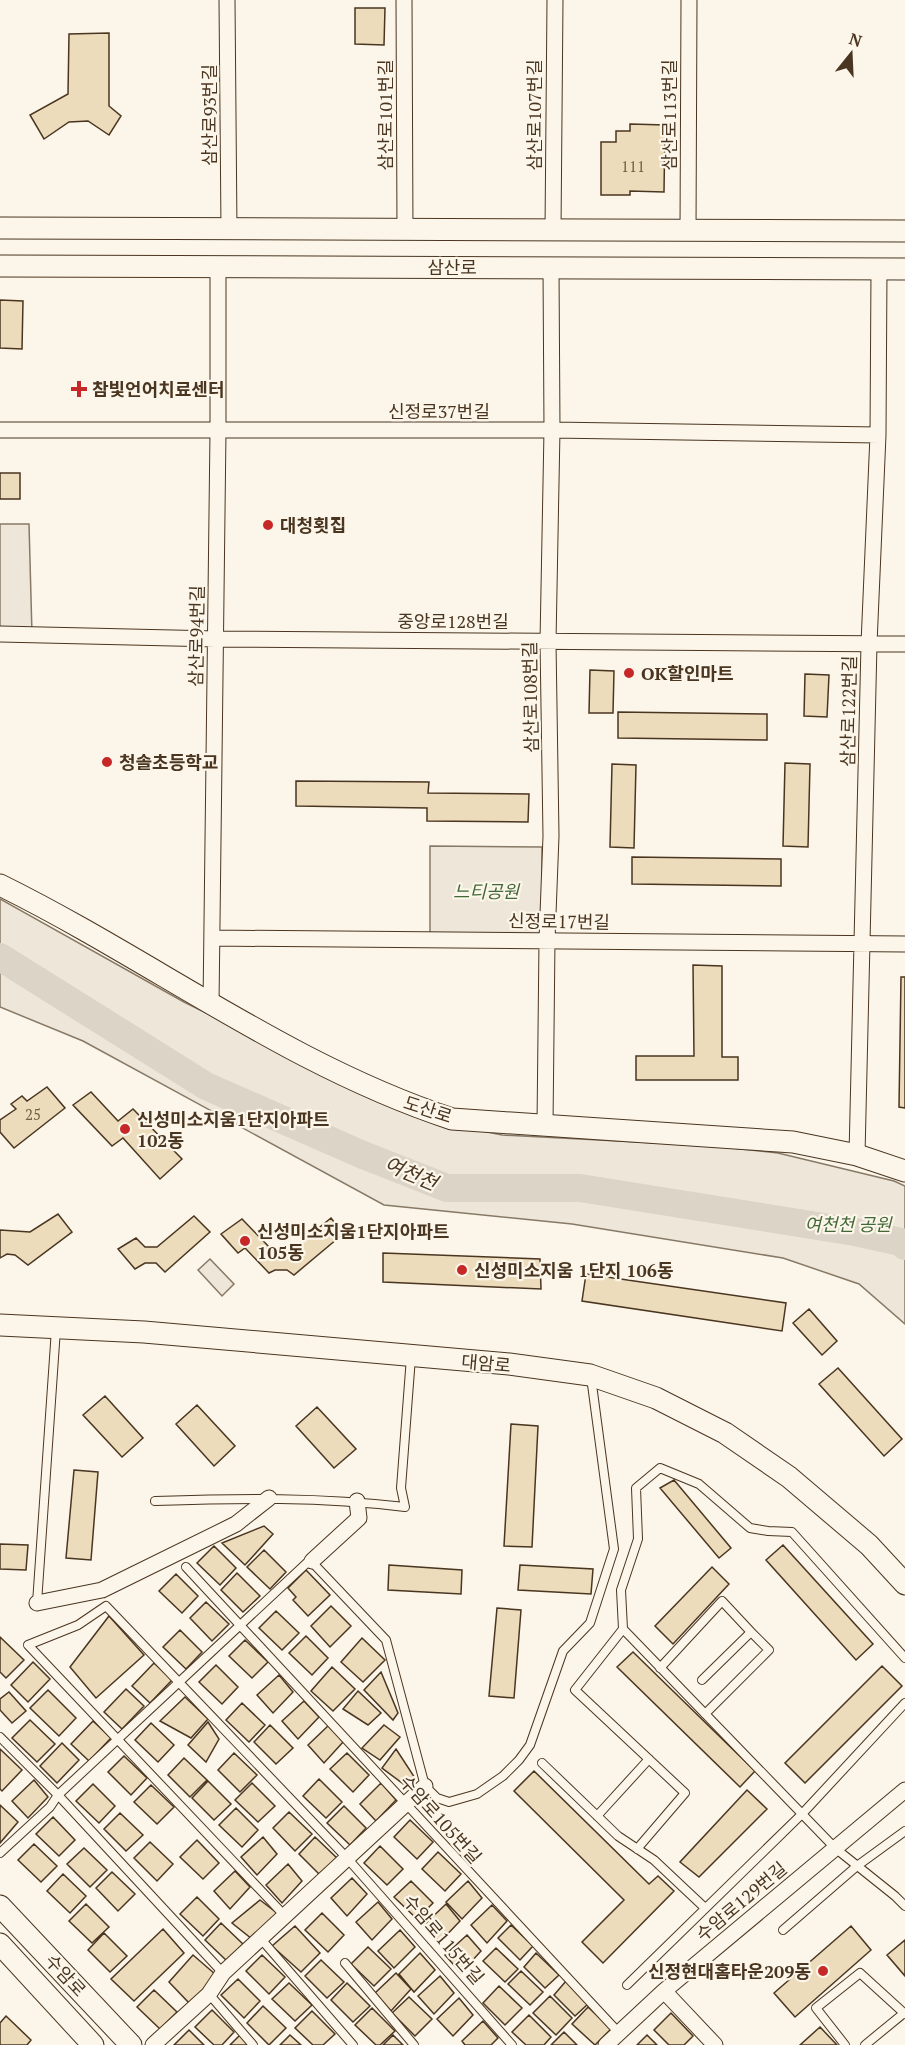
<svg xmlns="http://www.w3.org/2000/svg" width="905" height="2045" font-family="'PT Serif','Noto Sans KR',serif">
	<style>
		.green { fill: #ede6d9; stroke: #887966; stroke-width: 1.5 }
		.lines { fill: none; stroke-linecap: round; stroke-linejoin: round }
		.river { stroke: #dcd4c6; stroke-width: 28 }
		.building { fill: #ecdcbc; stroke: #4a3520; stroke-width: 1.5 }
		.lane-casing { stroke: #4a3520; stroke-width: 10 }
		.street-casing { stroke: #4a3520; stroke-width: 17 }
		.secondary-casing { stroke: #4a3520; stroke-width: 23 }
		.lane { stroke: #fbf6e9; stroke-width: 8 }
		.street { stroke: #fbf6e9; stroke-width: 15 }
		.secondary { stroke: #fbf6e9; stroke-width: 21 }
		.poi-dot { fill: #c62828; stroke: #fbf6e9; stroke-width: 2 }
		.labels { text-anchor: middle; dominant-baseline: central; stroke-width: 4.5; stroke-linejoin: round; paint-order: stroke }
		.number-label { font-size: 15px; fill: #725f47 }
		.street-label { font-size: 18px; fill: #4a3520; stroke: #fbf6e9 }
		.poi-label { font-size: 18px; font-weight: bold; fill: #4a3520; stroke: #fbf6e9; text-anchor: start }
		.park-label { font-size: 18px; font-style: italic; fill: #436837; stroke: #fbf6e9 }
		.water-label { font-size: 20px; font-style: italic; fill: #4a3520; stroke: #fbf6e9 }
	</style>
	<rect width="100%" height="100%" fill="#fbf6e9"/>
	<!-- green -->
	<path class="green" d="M0,524H29L32,634H0Z
		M430,846L542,847V936L430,935Z
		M0,899L184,1002L379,1099L449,1124L502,1135L714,1146L778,1153L894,1181L905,1186V1324L859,1284L783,1258L572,1224L384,1205L83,1041L0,1007Z
		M210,1259L234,1284L222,1296L198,1270Z"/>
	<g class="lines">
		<!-- river -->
		<path class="river" d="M0,957L206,1086L363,1155L447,1188H580L855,1232L901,1242L905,1246"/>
	</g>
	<!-- building -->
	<path class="building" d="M355,8H385L384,45L355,44Z
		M109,33V106L121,116L109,135L88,121L69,122L44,139L30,115L68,94L69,34Z
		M630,124L665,125L664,192L630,191V195H601V142H616V131H630Z
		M0,300L23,301L22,349L0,348Z
		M0,473H20V499H0Z
		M590,670L614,671L613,713H589Z
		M805,674L829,675L827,717L804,716Z
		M618,712L767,714V740L618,738Z
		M785,763L810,764L808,847L783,846Z
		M612,764L636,765L634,848L610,847Z
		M296,781L429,782L428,793L529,794L528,822L427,821V808L296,806Z
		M632,857L781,859V886L632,884Z
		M693,965L722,966V1057H738V1080H636V1056H694Z
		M901,977H905V1108L899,1107Z
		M47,1087L65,1108L14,1148L0,1132V1120L16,1109L11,1104L22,1096L27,1101Z
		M91,1092L118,1121L133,1109L182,1159L160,1179L123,1138L112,1146L73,1105Z
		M58,1214L72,1232L28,1265L15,1255L7,1254L0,1258V1230L30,1232Z
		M194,1216L210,1232L165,1272L156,1263H145L135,1269L118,1249L136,1238L145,1247H157Z
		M331,1218L343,1234L294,1275L287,1270H275L269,1273L245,1248L238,1253L221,1234L242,1219L272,1250L290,1251Z
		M383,1253L540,1259L541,1289L383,1282Z
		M586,1274L786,1303L782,1331L582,1301Z
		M809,1309L837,1341L822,1355L793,1323Z
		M838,1368L902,1439L884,1456L819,1384Z
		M105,1396L143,1438L122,1457L83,1415Z
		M197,1405L235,1446L214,1466L176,1424Z
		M317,1407L356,1449L334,1468L296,1426Z
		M511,1424L538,1426L532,1547L504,1546Z
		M74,1470L98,1472L91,1560L66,1558Z
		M674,1480L731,1548L719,1558L660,1488Z
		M264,1526L273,1534L245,1565L222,1543Z
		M0,1544L28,1545L26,1570L0,1569Z
		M783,1545L873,1644L856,1660L766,1560Z
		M214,1546L236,1568L220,1585L197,1563Z
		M264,1550L286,1572L270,1589L247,1567Z
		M389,1565L462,1570L461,1594L388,1590Z
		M520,1565L593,1569L591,1594L518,1590Z
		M712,1567L729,1584L673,1644L655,1626Z
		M306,1570L330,1595L308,1616L293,1600L296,1597L288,1588Z
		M237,1573L260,1596L243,1612L221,1590Z
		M176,1574L198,1596L182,1613L159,1591Z
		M206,1602L229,1624L212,1641L190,1618Z
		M331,1606L351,1626L330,1647L311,1626Z
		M497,1608L521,1610L514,1698L489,1696Z
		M276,1611L299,1633L282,1650L259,1628Z
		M109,1616L144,1655L96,1698L70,1667Z
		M180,1630L202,1652L186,1669L163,1647Z
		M306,1636L328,1658L312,1675L289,1653Z
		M0,1637L24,1660L6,1678L0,1672Z
		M362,1638L385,1660L363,1682L341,1662Z
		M245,1640L268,1662L252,1678L229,1656Z
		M633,1652L755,1771L740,1787L617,1667Z
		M33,1662L50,1679L28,1702L11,1685Z
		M154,1663L172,1680L150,1703L132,1686Z
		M216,1665L238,1687L222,1704L199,1682Z
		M882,1666L902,1686L805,1783L785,1763Z
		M332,1667L355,1689L333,1711L311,1691Z
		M381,1672L398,1713L393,1720L364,1690Z
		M279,1675L293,1692L273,1713L257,1695Z
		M126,1689L144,1706L122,1729L104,1712Z
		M48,1690L76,1718L59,1736L30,1708Z
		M358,1691L381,1713L368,1725L343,1709Z
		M9,1692L26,1711L12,1723L0,1710V1699Z
		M185,1697L208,1719L191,1738L160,1721Z
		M304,1701L319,1717L298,1739L282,1721Z
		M242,1703L265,1725L249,1742L226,1720Z
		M30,1720L55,1744L37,1762L12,1738Z
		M93,1721L111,1738L89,1761L71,1744Z
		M208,1722L219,1739L206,1762L188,1745Z
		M151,1723L174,1745L158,1762L135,1740Z
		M330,1724L344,1741L324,1763L308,1745Z
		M270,1725L293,1748L276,1764L254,1742Z
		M384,1725L400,1737L380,1760L362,1748Z
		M62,1743L79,1760L57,1783L40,1766Z
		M0,1749L22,1770L2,1791L0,1789Z
		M396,1749L415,1778L406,1786L382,1768Z
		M234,1753L257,1775L240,1792L218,1770Z
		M347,1753L369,1775L353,1792L330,1769Z
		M124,1756L147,1778L131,1795L108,1772Z
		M184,1758L207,1780L190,1797L168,1775Z
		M534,1771L649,1884L658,1876L674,1891L603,1963L582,1942L624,1900L514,1791Z
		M319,1779L342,1802L326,1818L303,1796Z
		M34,1780L48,1797L28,1818L12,1801Z
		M208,1781L231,1804L214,1820L192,1798Z
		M252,1783L275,1806L258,1822L235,1800Z
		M381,1783L396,1800L376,1821L360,1804Z
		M93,1784L115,1806L99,1823L76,1801Z
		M151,1785L174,1807L157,1824L134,1802Z
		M747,1790L767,1809L699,1877L680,1862Z
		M0,1805L18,1822L0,1843Z
		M344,1806L366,1828L350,1845L327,1823Z
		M236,1808L258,1830L242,1847L219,1825Z
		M289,1812L312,1834L295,1851L273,1828Z
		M120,1813L143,1835L126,1851L104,1829Z
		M53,1817L75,1840L59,1856L36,1834Z
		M410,1820L433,1842L417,1859L394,1837Z
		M263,1837L277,1854L257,1875L241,1857Z
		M315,1837L338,1859L321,1876L299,1854Z
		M197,1840L219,1863L203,1879L180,1857Z
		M150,1842L173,1864L157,1881L134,1858Z
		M34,1844L57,1866L41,1882L18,1860Z
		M380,1846L403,1869L387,1885L364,1863Z
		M84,1848L107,1870L90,1887L67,1864Z
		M438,1852L461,1874L445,1891L422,1869Z
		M288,1864L302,1881L282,1903L266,1885Z
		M235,1871L250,1887L230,1909L214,1891Z
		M112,1872L135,1894L118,1911L96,1888Z
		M63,1874L86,1896L70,1913L47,1891Z
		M352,1878L367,1894L347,1916L331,1898Z
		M411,1881L433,1903L417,1919L394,1897Z
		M468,1881L482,1898L462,1919L446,1902Z
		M197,1897L219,1919L203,1936L180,1914Z
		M260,1900L277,1913L252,1939L232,1923Z
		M378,1902L392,1919L372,1940L356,1922Z
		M86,1904L109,1927L92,1943L69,1921Z
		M446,1904L460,1921L440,1942L424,1925Z
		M492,1905L507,1921L487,1943L471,1925Z
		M322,1913L344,1935L328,1952L305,1930Z
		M221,1923L244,1945L228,1962L205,1940Z
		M511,1925L533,1946L520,1960L498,1938Z
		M295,1926L320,1953L301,1972L272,1946Z
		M851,1926L871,1950L795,2017L774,1993Z
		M163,1929L184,1953L134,2001L111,1979Z
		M400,1930L415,1947L394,1968L378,1951Z
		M104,1933L127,1956L110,1972L88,1950Z
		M467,1935L481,1951L461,1973L445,1955Z
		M905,1940V1976L887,1955Z
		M368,1947L391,1969L374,1986L351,1964Z
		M496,1948L518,1969L505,1982L483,1961Z
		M420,1953L435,1970L414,1992L399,1974Z
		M536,1953L559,1975L545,1988L524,1967Z
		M193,1955L215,1974L191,2005L169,1982Z
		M262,1955L285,1977L269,1994L246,1971Z
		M321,1960L344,1982L327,1998L305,1976Z
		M521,1971L543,1992L530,2005L508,1984Z
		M396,1973L411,1989L391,2011L375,1993Z
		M440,1976L454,1993L434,2014L418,1996Z
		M238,1979L260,2001L244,2018L221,1995Z
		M566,1981L589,2003L575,2016L554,1995Z
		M289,1983L312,2005L295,2021L272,1999Z
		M347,1983L370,2006L353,2022L331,2000Z
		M499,1986L522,2008L505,2025L483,2003Z
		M154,1990L177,2012L160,2029L137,2007Z
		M550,1996L572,2018L556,2035L533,2013Z
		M409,1997L432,2019L415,2036L392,2013Z
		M459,1998L473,2015L453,2036L437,2019Z
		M263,2006L286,2028L269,2045L247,2023Z
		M588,2007L611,2029L595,2045L572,2024Z
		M372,2008L395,2031L380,2045H376L355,2025Z
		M212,2010L234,2032L222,2045H214L195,2027Z
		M312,2011L335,2034L323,2045H313L295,2028Z
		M671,2013L693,2036L684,2045H669L654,2030Z
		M529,2015L551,2037L544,2045H526L512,2032Z
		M6,2016L31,2040L27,2045H0V2023Z
		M483,2021L498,2038L491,2045H465L462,2041Z
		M820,2027L837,2045H800Z
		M189,2030L204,2045H174Z
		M564,2032L577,2045H551Z
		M241,2034L251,2045H230Z
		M290,2035L301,2045H280Z
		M393,2035L403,2045H383Z
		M647,2035L657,2045H637Z"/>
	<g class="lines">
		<defs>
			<path id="lane" d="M155,1501C239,1498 321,1497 405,1507L401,1488L411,1357
				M186,1567L619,2033
				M37,1603L56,1329
				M623,1629L575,1690L685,1793L637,1849
				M905,1658L792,1532L768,1531L750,1528L699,1484L660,1468L636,1488L638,1539L621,1590L623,1629L835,1848L895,1896L905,1906
				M660,1668L722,1601L751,1632
				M702,1680L751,1632L769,1650L705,1714
				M0,1737L58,1795L223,1973
				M542,1763L618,1836L654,1860L705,1908
				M597,1816L649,1759
				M0,1853L50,1807L58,1795L310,1560L386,1640L425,1786L437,1798L449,1802L477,1794L503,1776L519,1760L530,1745L563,1651L590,1623L614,1549L591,1377
				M285,1916L28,1645L78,1625L106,1606L347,1858L512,2045
				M783,1930L857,1866L905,1831
				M261,1939L353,2045
				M345,1963L414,2045
				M627,1985L802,1814L905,1703
				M209,1994L253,2045
				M845,2045L816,2008L860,1973L905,2014
				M865,2045L904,2013"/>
			<path id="street" d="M227,0L229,230
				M404,0L405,230
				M553,230L555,0
				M688,231L689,0
				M0,430H552L878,435
				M0,634L216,639L905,644
				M212,938L905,944
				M211,1005L218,431V267
				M545,1125L547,940L551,836L548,642L552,430L551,268
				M857,1155L869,644L878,435L879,269
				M312,1561L359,1518L357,1501
				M37,1603L102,1590L236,1524L269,1498
				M664,1991L715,2045
				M153,2045L209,1994L223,1973L425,1786
				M606,2045L664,1991L905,1790"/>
			<path id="secondary" d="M0,228L905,231
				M0,266L905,269
				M0,885C152,960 290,1066 452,1119L793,1142L857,1155L905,1171
				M0,1325L144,1332L509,1364L590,1375L656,1398L725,1433L789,1477L869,1545L905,1584
				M0,1906L131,2045
				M0,1944L93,2045"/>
		</defs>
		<!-- lane casing -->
		<use href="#lane" class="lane-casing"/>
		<!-- street casing -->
		<use href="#street" class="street-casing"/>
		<!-- secondary casing -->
		<use href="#secondary" class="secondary-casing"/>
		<!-- lane -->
		<use href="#lane" class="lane"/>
		<!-- street -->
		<use href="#street" class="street"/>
		<!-- secondary -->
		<use href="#secondary" class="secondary"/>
	</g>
	<!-- markers -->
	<g class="poi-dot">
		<path d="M76 380h6v6h6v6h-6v6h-6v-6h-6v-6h6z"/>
		<circle cx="268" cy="525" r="6"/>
		<circle cx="629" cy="673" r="6"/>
		<circle cx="107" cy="762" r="6"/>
		<circle cx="125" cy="1129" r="6"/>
		<circle cx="245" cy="1241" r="6"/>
		<circle cx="462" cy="1270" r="6"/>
		<circle cx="823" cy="1971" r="6"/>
	</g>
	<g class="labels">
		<!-- number labels -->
		<g class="number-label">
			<text x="633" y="166">111</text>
			<text x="33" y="1114">25</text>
		</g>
		<!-- street labels -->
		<g class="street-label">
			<text transform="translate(209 115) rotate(-90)">삼산로93번길</text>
			<text transform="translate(385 115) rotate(-90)">삼산로101번길</text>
			<text transform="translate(534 115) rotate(-90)">삼산로107번길</text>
			<text transform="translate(669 115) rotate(-90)">삼산로113번길</text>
			<text x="452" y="267">삼산로</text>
			<text x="439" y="411">신정로37번길</text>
			<text x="453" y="621">중앙로128번길</text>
			<text transform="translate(196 636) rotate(-89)">삼산로94번길</text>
			<text transform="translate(530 697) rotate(-91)">삼산로108번길</text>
			<text transform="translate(848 711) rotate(-89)">삼산로122번길</text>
			<text transform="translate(559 921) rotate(1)">신정로17번길</text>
			<text transform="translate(428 1109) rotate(18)">도산로</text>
			<text transform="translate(486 1363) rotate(5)">대암로</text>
			<text transform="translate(441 1819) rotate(48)">수암로105번길</text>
			<text transform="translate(741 1901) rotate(-40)">수암로129번길</text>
			<text transform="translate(444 1939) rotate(49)">수암로115번길</text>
			<text transform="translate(66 1975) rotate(47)">수암로</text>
		</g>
		<!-- poi labels -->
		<g class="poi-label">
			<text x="92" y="389">참빛언어치료센터</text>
			<text x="280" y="525">대청횟집</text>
			<text x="641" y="673">OK할인마트</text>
			<text x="119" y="762">청솔초등학교</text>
			<text x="137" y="1119">신성미소지움1단지아파트<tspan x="137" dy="21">102동</tspan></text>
			<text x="257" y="1231">신성미소지움1단지아파트<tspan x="257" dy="21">105동</tspan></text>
			<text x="474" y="1270">신성미소지움 1단지 106동</text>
			<text x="811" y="1971" text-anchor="end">신정현대홈타운209동</text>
		</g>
		<!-- park labels -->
		<g class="park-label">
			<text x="486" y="891">느티공원</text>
			<text x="848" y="1224">여천천 공원</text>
		</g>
		<!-- water labels -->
		<g class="water-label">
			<text transform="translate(411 1173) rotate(23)">여천천</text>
		</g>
	</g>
	<!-- north arrow -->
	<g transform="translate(851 54) rotate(18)" stroke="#fbf6e9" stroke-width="4.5" paint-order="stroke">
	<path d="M0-4.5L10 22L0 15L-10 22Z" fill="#4a3520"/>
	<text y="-9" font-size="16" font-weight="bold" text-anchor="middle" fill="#4a3520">N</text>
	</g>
</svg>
